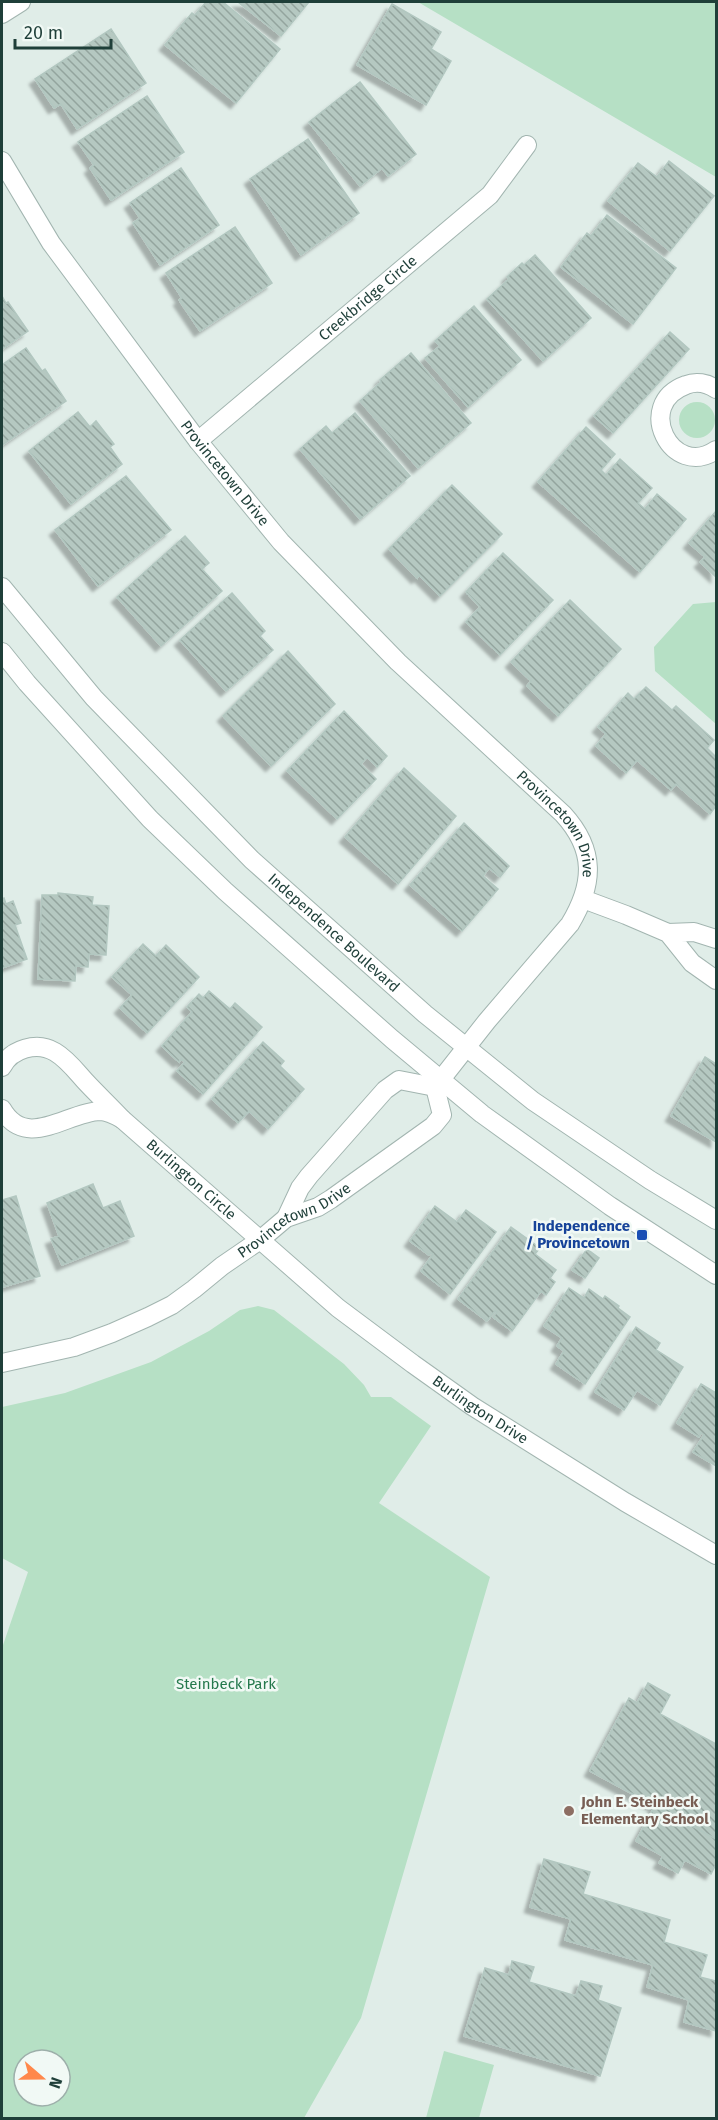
<svg xmlns="http://www.w3.org/2000/svg" width="718" height="2120" font-family="'Fira Sans',sans-serif">
	<style>
		.green { fill: #b6e0c5; fill-rule: evenodd }
		.building { fill: url(#building-back-hatch); stroke: #b2c7c0; stroke-width: 1.5; filter: url(#shadow) }
		.lines { fill: none; stroke-linecap: round; stroke-linejoin: round }
		.service-casing { stroke: #a2b5b0; stroke-width: 20 }
		.minor-casing { stroke: #a2b5b0; stroke-width: 20 }
		.tertiary-casing { stroke: #a2b5b0; stroke-width: 20 }
		.service { stroke: #fff; stroke-width: 18 }
		.minor { stroke: #fff; stroke-width: 18 }
		.tertiary { stroke: #fff; stroke-width: 18 }
		.transit-dot { fill: #1a4fb4; stroke: #f1f9f5; stroke-width: 2 }
		.education-dot { fill: #8d6e63; stroke: #f1f9f5; stroke-width: 2 }
		.labels { text-anchor: middle; dominant-baseline: central; stroke-width: 5; stroke-linejoin: round; paint-order: stroke }
		.street-label { font-size: 15px; fill: #1f3f39; stroke: #f1f9f5 }
		.transit-label { font-size: 15px; font-weight: bold; fill: #164399; stroke: #f1f9f5; text-anchor: end }
		.park-label { font-size: 15px; fill: #25794d; stroke: #f1f9f5 }
		.education-label { font-size: 15px; font-weight: bold; fill: #785e54; stroke: #f1f9f5; text-anchor: start }
	</style>
	<defs>
		<pattern id="building-back-hatch" width="6" height="6" patternUnits="userSpaceOnUse" patternTransform="scale(1.5)"><rect width="6" height="6" fill="#b5c8c1"/><path d="M-1 5l2 2M0 0l6 6M5-1l2 2" fill="none" stroke="#93a49e"/></pattern>
		<filter id="shadow"><feDropShadow dx="-5.5" dy="5.5" stdDeviation="1.5" flood-color="#0004"/></filter>
	</defs>
	<rect width="100%" height="100%" fill="#e0ede8"/>
	<!-- green -->
	<path class="green" d="M418,2H716V177Z
		M679 420a18 18 0 1 1 36 0a18 18 0 1 1-36 0Z
		M716,602V724L655,671L654,647L693,604Z
		M258,1306L274,1310L344,1364L364,1385L371,1397H391L431,1426L379,1503L490,1577L361,2018L304,2118H2V1648L28,1572L2,1558V1407L65,1393L151,1362L209,1331L240,1310ZM24,2060H60V2096H24Z
		M444,2051L494,2065L479,2118H426Z"/>
	<!-- building -->
	<path class="building" d="M206,2H223L280,49L236,103L165,45L192,13L195,15Z
		M238,2H309L281,36Z
		M392,4L441,32L431,49L451,61L426,105L357,65Z
		M111,29L146,83L77,129L61,104L54,108L35,79Z
		M360,82L416,154L388,176L382,168L360,186L309,122Z
		M147,96L184,152L111,200L90,168L94,165L78,142Z
		M308,139L359,213L301,255L250,179Z
		M669,161L714,196L670,251L608,201L638,163L657,177Z
		M181,168L219,225L160,265L133,223L140,218L130,203Z
		M607,215L676,268L633,324L561,267L587,233L591,236Z
		M235,227L272,283L200,331L179,300L182,298L166,273Z
		M535,255L591,318L543,361L487,299L509,279L507,277L522,263L524,265Z
		M2,296L6,303L8,302L28,331L2,349Z
		M474,306L521,360L468,407L425,358L440,346L435,341Z
		M670,332L689,349L613,433L594,416Z
		M26,348L42,371L45,369L66,401L2,445V365Z
		M411,353L471,423L418,468L360,401L381,382L380,380Z
		M78,412L90,427L96,421L114,444L110,447L122,464L71,504L29,451Z
		M355,413L410,476L360,519L300,449L326,426L332,433Z
		M586,427L615,454L601,470L606,475L620,459L652,488L638,503L645,509L657,494L686,519L640,572L538,482Z
		M126,476L171,530L98,586L55,530Z
		M452,485L502,534L440,596L419,575L417,578L389,549Z
		M716,511V577L700,562L705,557L689,543Z
		M185,536L209,563L202,569L222,591L161,646L117,597Z
		M503,553L553,600L500,655L466,622L480,607L466,592Z
		M232,593L265,631L260,636L273,650L226,691L180,640Z
		M570,600L621,649L558,716L527,686L531,681L511,662Z
		M288,651L335,704L271,766L223,716Z
		M646,687L672,710L676,706L714,740L707,748L716,757V806L710,814L676,784L671,790L637,760L626,773L596,746L606,734L598,727L628,693L634,699Z
		M344,711L387,756L377,767L367,757L361,764L376,779L337,819L287,771Z
		M404,768L456,816L398,884L345,837Z
		M464,823L509,866L500,877L489,868L483,876L498,889L462,931L410,885Z
		M58,893L93,897L92,905L109,906L106,955L89,954L88,967L76,966L75,981L38,979L42,895H58Z
		M4,898L6,904L13,901L21,923L15,925L27,959L2,968V899Z
		M143,944L156,956L166,945L199,977L147,1033L120,1008L132,995L112,977Z
		M209,991L230,1009L235,1003L262,1027L203,1094L177,1071L185,1062L181,1059L179,1062L162,1046L192,1012L187,1007L199,994L203,998Z
		M263,1042L284,1061L280,1066L304,1089L268,1129L249,1111L238,1123L212,1099Z
		M705,1057L716,1064V1142L671,1116Z
		M93,1184L103,1208L120,1201L134,1236L62,1265L51,1239L59,1236L47,1203Z
		M16,1196L40,1276L3,1287L2,1281V1200Z
		M435,1206L457,1222L466,1210L496,1232L450,1294L421,1271L433,1254L431,1253L429,1255L410,1241Z
		M511,1227L540,1248L535,1254L556,1270L550,1278L555,1282L546,1295L541,1291L512,1331L493,1317L497,1312L495,1311L487,1321L458,1299Z
		M587,1249L599,1258L585,1278L572,1270Z
		M569,1288L584,1298L589,1289L603,1299L605,1296L619,1306L618,1308L630,1317L585,1384L556,1364L564,1351L557,1346L562,1338L544,1326Z
		M636,1327L660,1343L656,1350L683,1367L660,1405L637,1390L624,1410L595,1392Z
		M701,1384L716,1393V1466L693,1452L704,1435L701,1433L699,1437L677,1423Z
		M648,1683L670,1695L660,1714L716,1744V1839L590,1771L629,1698L637,1703Z
		M655,1806L716,1839V1864L711,1874L685,1860L678,1873L659,1863L663,1856L636,1841Z
		M544,1859L590,1872L583,1894L670,1920L664,1942L707,1955L700,1977L716,1981V2031L684,2022L689,2000L647,1987L653,1965L565,1940L571,1919L530,1907Z
		M512,1961L534,1967L529,1982L576,1996L581,1981L602,1986L598,2000L621,2008L600,2076L464,2036L485,1968L509,1975Z"/>
	<g class="lines">
		<defs>
			<path id="service" d="M716,389C707,383 696,381 686,385C633,404 672,480 716,450
				M583,899L626,915L668,933L692,963L716,980
				M668,933L694,932L716,939"/>
			<g id="minor">
				<path d="M2,14L21,2"/>
				<path id="s1" d="M2,161L51,243L198,441L281,542L398,662L563,814C596,850 594,884 570,924L487,1021L435,1087"/>
				<path id="s2" d="M198,441L490,195L527,145"/>
				<path d="M2,1067C11,1049 37,1041 55,1052C67,1059 76,1071 85,1081C97,1094 110,1106 122,1119C115,1115 108,1111 100,1111C67,1112 26,1151 2,1109"/>
				<path id="s3" d="M122,1119L338,1308L413,1364L472,1406L625,1502L716,1555"/>
				<path d="M286,1218L300,1188L309,1176L385,1090L399,1080L435,1087"/>
				<path id="s4" d="M2,1363L74,1347L112,1333L148,1317L172,1305L194,1289L222,1266L260,1240L286,1218L318,1207L331,1199L433,1126L442,1115L435,1087"/>
			</g>
			<g id="tertiary">
				<path id="s5" d="M2,587L94,698L252,860L425,1014L533,1101L650,1180L716,1220"/>
				<path d="M2,652L27,683L150,819L225,891L392,1039L482,1114L610,1206L716,1275"/>
			</g>
		</defs>
		<!-- service casing -->
		<use href="#service" class="service-casing"/>
		<!-- minor casing -->
		<use href="#minor" class="minor-casing"/>
		<!-- tertiary casing -->
		<use href="#tertiary" class="tertiary-casing"/>
		<!-- service -->
		<use href="#service" class="service"/>
		<!-- minor -->
		<use href="#minor" class="minor"/>
		<!-- tertiary -->
		<use href="#tertiary" class="tertiary"/>
	</g>
	<!-- markers -->
	<rect class="transit-dot" x="636" y="1229" width="12" height="12" rx="3"/>
	<circle class="education-dot" cx="569" cy="1811" r="6"/>
	<g class="labels">
		<!-- street labels -->
		<g class="street-label">
			<text stroke="none"><textPath href="#s2" startOffset="222">Creekbridge Circle</textPath></text>
			<text stroke="none"><textPath href="#s1" startOffset="384">Provincetown Drive</textPath></text>
			<text stroke="none"><textPath href="#s1" startOffset="870">Provincetown Drive</textPath></text>
			<text stroke="none"><textPath href="#s5" startOffset="480">Independence Boulevard</textPath></text>
			<text stroke="none"><textPath href="#s3" startOffset="92">Burlington Circle</textPath></text>
			<text stroke="none"><textPath href="#s4" startOffset="330">Provincetown Drive</textPath></text>
			<text stroke="none"><textPath href="#s3" startOffset="462">Burlington Drive</textPath></text>
		</g>
		<!-- transit labels -->
		<g class="transit-label">
			<text x="630" y="1226">Independence<tspan x="630" dy="17">/ Provincetown</tspan></text>
		</g>
		<!-- park labels -->
		<g class="park-label">
			<text x="226" y="1684">Steinbeck Park</text>
		</g>
		<!-- education labels -->
		<g class="education-label">
			<text x="581" y="1802">John E. Steinbeck<tspan x="581" dy="17">Elementary School</tspan></text>
		</g>
	</g>
	<!-- border -->
	<rect width="718" height="2120" fill="none" stroke="#1f3f39" stroke-width="6"/>
	<!-- north arrow -->
	<g transform="translate(42 2078) rotate(110)"><circle r="28" fill="#f1f9f5" stroke="#9dafaa" stroke-width="1.5"/>
	<path d="M0-4.5L10 22L0 15L-10 22Z" fill="#ff884b"/>
	<text y="-9" font-size="16" font-weight="bold" text-anchor="middle" fill="#1f3f39">N</text>
	</g>
	<!-- scale -->
	<path d="M15 39v9h96v-9" fill="none" stroke="#1f3f39" stroke-width="3"/>
	<text x="24" y="39" font-size="18" fill="#1f3f39" stroke="#f1f9f5" stroke-width="4.5" paint-order="stroke">20 m</text>
</svg>
